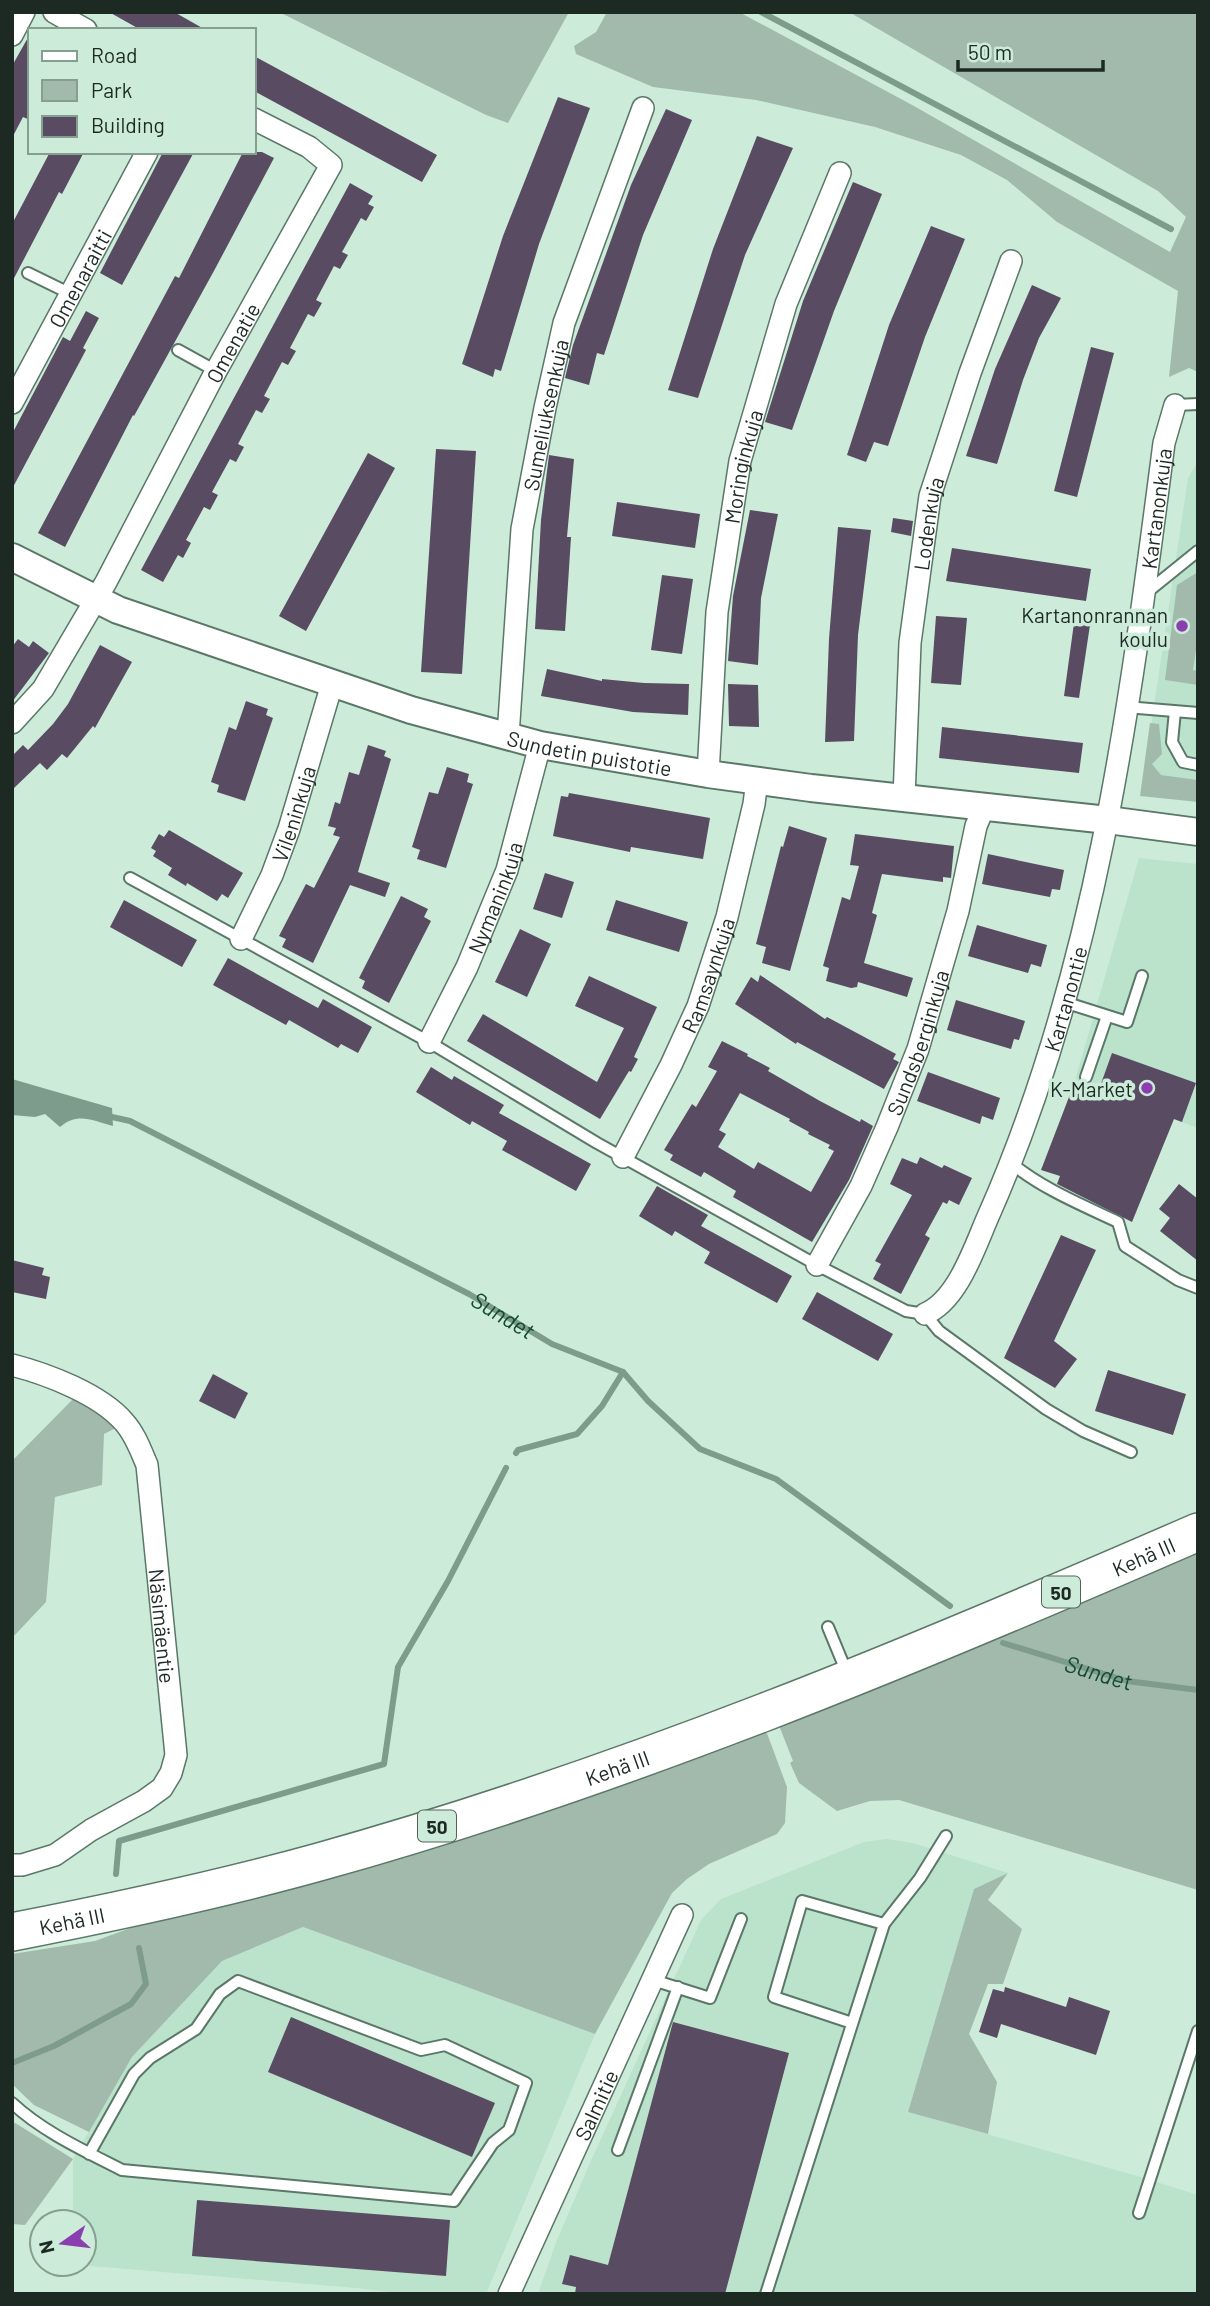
<svg xmlns="http://www.w3.org/2000/svg" width="1210" height="2306" font-family="Barlow,sans-serif">
	<style>
		.built { fill: #bbe2cb }
		.green { fill: #a2baac }
		.water { fill: #7e9c8b }
		.lines { fill: none; stroke-linecap: round; stroke-linejoin: round }
		.stream { stroke: #7e9c8b; stroke-width: 6 }
		.building { fill: #594b62; fill-rule: evenodd }
		.service-casing { stroke: #5a7767; stroke-width: 14 }
		.minor-casing { stroke: #5a7767; stroke-width: 24 }
		.tertiary-casing { stroke: #5a7767; stroke-width: 30 }
		.trunk-casing { stroke: #5a7767; stroke-width: 40 }
		.service { stroke: #fff; stroke-width: 10 }
		.minor { stroke: #fff; stroke-width: 21 }
		.tertiary { stroke: #fff; stroke-width: 26 }
		.trunk { stroke: #fff; stroke-width: 37 }
		.poi-dot { fill: #8b3eaf; stroke: #ccecd9; stroke-width: 2.5 }
		.labels { text-anchor: middle; dominant-baseline: central; stroke-width: 7; stroke-linejoin: round; paint-order: stroke }
		.shield { fill: #ccecd9; stroke: #52645a; stroke-width: 2 }
		.shield-label { font-size: 19px; font-weight: bold; fill: #1d2923 }
		.street-label { font-size: 21px; fill: #1d2923; stroke: #ccecd9 }
		.poi-label { font-size: 21px; fill: #1d2923; stroke: #ccecd9; text-anchor: end }
		.water-label { font-size: 23px; font-style: italic; fill: #134a31; stroke: #ccecd9 }
	</style>
	<rect width="100%" height="100%" fill="#ccecd9"/>
	<!-- built -->
	<path class="built" d="M1198,461V780L1144,773L1188,478Z
		M1139,858L1198,864V1128L1074,1084Z
		M886,1839L913,1843L1008,1873L974,1889L908,2112L1134,2175L1198,2195V2294H538L555,2245L589,2165L701,1920L721,1899L864,1842Z
		M303,1927L595,2034L486,2294H406L356,2288L66,2264H84V2222H68L73,2209V2159L132,2057L222,1961Z"/>
	<!-- green -->
	<path class="green" d="M279,12H569L508,123L486,115Z
		M607,12H739L914,106L1170,252L1186,217L1158,191L849,12H1198V372L1189,368L1169,377L1178,291L1057,222L1007,180L961,155L875,127L756,100L653,87L576,54L574,46L596,32Z
		M1198,572V649L1196,650L1193,670L1198,671V685L1165,680L1177,585Z
		M1150,723L1159,724L1162,754L1152,764L1161,775L1198,780V802L1140,796Z
		M73,1399L88,1404L116,1428L104,1434L102,1485L55,1497L46,1602L12,1638V1461Z
		M1198,1548V1890L899,1800L870,1801L837,1811L799,1783L790,1763L793,1761L778,1723Z
		M765,1728L787,1787L785,1823L777,1834L709,1864L687,1879L672,1893L595,2034L303,1927L222,1961L132,2057L89,2132L34,2105L12,2084V1954L95,1941L144,1923Z
		M1008,1873L988,1900L1022,1929L1003,1984H988L969,2034L997,2082L988,2134L908,2112L974,1889Z
		M12,2121L73,2159L25,2225L12,2224Z"/>
	<!-- water -->
	<path class="water" d="M12,1079L112,1108L113,1126C92,1120 77,1112 60,1127L45,1114L35,1117L12,1115Z"/>
	<g class="lines">
		<!-- stream -->
		<g class="stream">
			<path d="M761,12L1171,229"/>
			<path id="s1" d="M112,1117L130,1121L469,1294L552,1344L623,1372L648,1401L700,1449L776,1479L950,1606"/>
			<path d="M516,1453L518,1450L577,1434L602,1406L623,1372"/>
			<path id="s2" d="M1003,1643L1127,1681L1198,1690"/>
			<path d="M116,1874L119,1841L384,1764L398,1667L448,1581L506,1468"/>
			<path d="M12,2063L54,2046L131,2004L146,1984L139,1948"/>
		</g>
	</g>
	<!-- building -->
	<path class="building" d="M109,12H174L206,30H141Z
		M30,34V120L23,117L12,138V66Z
		M254,56L437,155L422,182L254,91Z
		M558,97L590,108L539,244L501,371L495,369L493,377L462,364L503,236Z
		M666,109L692,120L643,235L604,355L597,353L589,385L565,378L573,345L631,185Z
		M757,136L793,148L745,255L698,398L668,390L713,249Z
		M50,152H84L62,194L59,192L12,282V224Z
		M163,152H194L122,285L100,273Z
		M243,152H262L274,158L215,269L134,416L133,415L65,547L38,533L175,276L179,278Z
		M853,182L882,194L834,311L792,430L765,422L803,301Z
		M350,183L373,196L368,204L374,207L366,221L361,218L342,252L348,255L340,269L334,266L316,300L322,303L314,317L308,314L290,348L296,351L288,365L282,362L264,396L270,399L262,413L256,410L238,444L244,447L236,462L230,459L212,492L218,495L210,510L204,507L186,540L191,543L183,558L178,555L163,582L141,570Z
		M931,226L965,239L925,337L888,446L874,442L866,462L847,455L889,325Z
		M1032,285L1061,298L1039,338L1023,380L997,464L966,456L995,369Z
		M86,311L99,318L83,348L86,350L12,489V434L63,337L70,341Z
		M1091,347L1114,353L1077,497L1054,491Z
		M436,449L476,451L462,674L421,672Z
		M368,453L395,468L306,631L279,616Z
		M549,455L574,459L567,537H571L565,631L535,629L541,520Z
		M617,502L700,514L695,548L612,536Z
		M750,510L778,514L761,598L758,665L728,661L733,596Z
		M893,518L913,521L911,536L891,532Z
		M838,527L871,530L858,635L854,741L825,742L829,639Z
		M952,548L1091,569L1086,601L946,581Z
		M662,575L693,579L682,654L651,650Z
		M936,616L967,618L961,685L931,683Z
		M1074,623L1090,625L1079,698L1064,696Z
		M18,639L29,647L33,641L49,653L12,702V647Z
		M100,645L132,662L95,728L93,726L67,758L62,754L47,770L40,763L12,790V756L23,745L28,750L53,724L68,704Z
		M547,669L602,681V679L644,683L689,684L688,715L633,712L541,696Z
		M728,684L758,685L759,727L729,726Z
		M246,701L268,709L266,715L273,718L245,801L217,792L219,785L211,782L229,727L236,730Z
		M942,727L1083,743L1079,773L939,758Z
		M368,745L386,751L384,756L391,759L358,872L390,883L385,897L350,885L313,963L282,947L286,939L279,936L306,884L314,888L340,837L333,835L336,828L328,826L335,802L340,804L349,772L359,775Z
		M447,767L469,774L467,782L473,784L446,868L417,859L420,850L412,847L429,792L438,794Z
		M569,793L710,818L703,859L631,847L630,852L553,836L561,796L568,797Z
		M789,826L827,838L790,971L762,963L766,947L756,944L781,846L783,847Z
		M169,830L243,873L228,898L222,894L217,901L187,883L186,886L168,875L172,868L153,856L156,851L151,848L159,834L164,837Z
		M855,834L954,846L951,878L943,877V882L882,874L872,913L877,915L864,963L913,978L907,997L858,982L857,987L851,988L826,981L829,968L823,966L842,897L850,900L859,866L850,865Z
		M988,854L1064,870L1060,890L1052,889L1050,897L982,884Z
		M545,873L574,882L562,918L533,909Z
		M401,896L428,909L424,917L431,921L389,1003L362,988L365,981L359,978Z
		M124,900L197,940L182,967L110,927Z
		M616,900L688,922L679,952L606,930Z
		M977,925L1047,945L1041,967L1031,964L1028,973L968,956Z
		M520,929L551,944L527,997L495,982Z
		M228,958L318,1008L323,999L372,1027L358,1053L341,1044L338,1048L289,1020L286,1025L213,985Z
		M760,975L825,1019L827,1017L896,1054L893,1059L899,1062L884,1089L797,1042L796,1044L735,1004L751,977L758,982Z
		M589,976L657,1007L634,1057L638,1059L631,1072L629,1071L600,1119L467,1041L483,1014L597,1082L624,1028L575,1006Z
		M956,1000L1025,1021L1019,1040L1014,1039L1011,1049L947,1030Z
		M722,1041L748,1054L747,1056L770,1068L768,1071L820,1101L860,1122L861,1119L873,1126L849,1180L812,1242L733,1197L736,1191L704,1172L701,1177L670,1160L673,1155L664,1150L692,1104L696,1107L717,1071L708,1067ZM740,1093L790,1119L789,1121L809,1132L808,1134L830,1145L828,1148L834,1151L811,1192L758,1162L754,1169L718,1147L726,1134L719,1130Z
		M1112,1053L1196,1083L1182,1122L1174,1119L1132,1222L1057,1184L1060,1176L1041,1170L1074,1084L1098,1092Z
		M431,1067L452,1080L454,1076L504,1105L499,1113L591,1164L576,1191L502,1150L507,1141L472,1121L470,1125L416,1092Z
		M928,1072L1000,1098L993,1120L982,1116L980,1124L917,1101Z
		M920,1157L942,1168L944,1165L972,1178L959,1205L949,1200L947,1204L943,1202L925,1235L930,1238L901,1294L873,1279L881,1264L875,1261L912,1195L890,1184L902,1158L917,1164Z
		M1179,1184L1198,1199V1261L1160,1231L1170,1218L1159,1209Z
		M657,1186L708,1215L701,1226L792,1276L777,1303L704,1263L710,1252L675,1231L672,1236L639,1216Z
		M1061,1235L1096,1250L1054,1341L1077,1359L1055,1388L1004,1358Z
		M12,1260L44,1268L42,1275L50,1277L46,1299L12,1292Z
		M817,1292L893,1334L878,1361L802,1319Z
		M1108,1370L1186,1394L1173,1435L1095,1411Z
		M213,1374L248,1393L235,1419L199,1401Z
		M1005,1987L1066,2007L1069,1997L1110,2011L1096,2055L1001,2024L997,2038L979,2032L993,1989L1004,1992Z
		M291,2017L495,2103L472,2157L268,2072Z
		M673,2022L789,2053L725,2294H575L576,2287L562,2284L570,2255L608,2265Z
		M197,2200L450,2220L446,2276L192,2256Z"/>
	<g class="lines">
		<defs>
			<path id="service" d="M28,273L71,294
				M178,350L216,371
				M1175,405L1198,404
				M1146,593L1198,551
				M1126,707L1198,713
				M1175,711L1172,742L1183,762L1198,765
				M130,878L429,1042L597,1143L817,1265L906,1311L925,1314L939,1331L1046,1409L1083,1431L1131,1452
				M1064,1002L1127,1022L1142,976
				M1086,1077L1107,1016
				M1011,1163C1043,1189 1080,1204 1118,1222L1125,1246L1178,1280L1198,1288
				M828,1627L847,1673
				M884,1924L920,1878L946,1836
				M653,1980L710,1998L741,1919
				M12,2103C43,2132 85,2151 122,2170L454,2201L493,2143L509,2130L526,2083L445,2045L421,2050L238,1981L220,1994L196,2029L150,2058L134,2074L89,2154
				M618,2150L678,1987
				M1139,2213L1198,2031
				M766,2294L884,1924L802,1901L774,1997L852,2023"/>
			<g id="minor">
				<path d="M54,12L86,30"/>
				<path d="M12,35L24,12"/>
				<path id="s3" d="M12,403L147,152"/>
				<path id="s4" d="M12,723L43,689L106,582L216,371L331,165L309,147L254,119"/>
				<path id="s5" d="M508,736L522,529L545,408L564,323L643,108"/>
				<path id="s6" d="M708,774L717,612L740,461L786,304L840,173"/>
				<path id="s7" d="M904,798L910,643L930,496L970,373L1011,261"/>
				<path id="s8" d="M241,939L272,875L289,829L332,684"/>
				<path id="s9" d="M429,1042L467,967L507,870L540,745"/>
				<path id="s10" d="M623,1157L671,1065L698,1006L727,917L754,804L757,780"/>
				<path id="s11" d="M817,1265L861,1186L887,1127L918,1049L958,911L976,826L984,807"/>
				<path id="s12" d="M925,1314C957,1301 974,1249 987,1219C1096,974 1130,706 1164,443L1175,405"/>
				<path id="s13" d="M12,1365C47,1374 100,1394 124,1422C135,1434 141,1451 147,1465L176,1755L171,1773L162,1788L144,1801L91,1830L55,1855L22,1865H12"/>
				<path id="s14" d="M509,2294L682,1915"/>
			</g>
			<g id="tertiary">
				<path id="s15" d="M12,557L118,610L411,710L540,745L708,774L811,788L1108,820L1198,832"/>
			</g>
			<g id="trunk">
				<path id="s16" d="M12,1932C115,1912 218,1890 319,1862C621,1778 911,1657 1198,1532"/>
			</g>
		</defs>
		<!-- service casing -->
		<use href="#service" class="service-casing"/>
		<!-- minor casing -->
		<use href="#minor" class="minor-casing"/>
		<!-- tertiary casing -->
		<use href="#tertiary" class="tertiary-casing"/>
		<!-- trunk casing -->
		<use href="#trunk" class="trunk-casing"/>
		<!-- service -->
		<use href="#service" class="service"/>
		<!-- minor -->
		<use href="#minor" class="minor"/>
		<!-- tertiary -->
		<use href="#tertiary" class="tertiary"/>
		<!-- trunk -->
		<use href="#trunk" class="trunk"/>
	</g>
	<!-- markers -->
	<g class="poi-dot">
		<circle cx="1182" cy="626" r="7"/>
		<circle cx="1147" cy="1088" r="7"/>
	</g>
	<g class="labels">
		<!-- shield labels -->
		<g class="shield">
			<rect x="1042" y="1576.5" width="38" height="31" rx="5"/>
			<rect x="418" y="1810.5" width="38" height="31" rx="5"/>
		</g>
		<g class="shield-label">
			<text x="1061" y="1592">50</text>
			<text x="437" y="1826">50</text>
		</g>
		<!-- street labels -->
		<g class="street-label">
			<text stroke="none"><textPath href="#s3" startOffset="142">Omenaraitti</textPath></text>
			<text stroke="none"><textPath href="#s4" startOffset="441">Omenatie</textPath></text>
			<text stroke="none"><textPath href="#s5" startOffset="324">Sumeliuksenkuja</textPath></text>
			<text stroke="none"><textPath href="#s6" startOffset="310">Moringinkuja</textPath></text>
			<text stroke="none"><textPath href="#s12" startOffset="849">Kartanonkuja</textPath></text>
			<text stroke="none"><textPath href="#s7" startOffset="276">Lodenkuja</textPath></text>
			<text stroke="none"><textPath href="#s15" startOffset="612">Sundetin puistotie</textPath></text>
			<text stroke="none"><textPath href="#s8" startOffset="136">Vileninkuja</textPath></text>
			<text stroke="none"><textPath href="#s9" startOffset="159">Nymaninkuja</textPath></text>
			<text stroke="none"><textPath href="#s10" startOffset="201">Ramsaynkuja</textPath></text>
			<text stroke="none"><textPath href="#s12" startOffset="350">Kartanontie</textPath></text>
			<text stroke="none"><textPath href="#s11" startOffset="245">Sundsberginkuja</textPath></text>
			<text stroke="none"><textPath href="#s16" startOffset="1195">Kehä III</textPath></text>
			<text stroke="none"><textPath href="#s13" startOffset="338">Näsimäentie</textPath></text>
			<text stroke="none"><textPath href="#s16" startOffset="628">Kehä III</textPath></text>
			<text stroke="none"><textPath href="#s16" startOffset="61">Kehä III</textPath></text>
			<text stroke="none"><textPath href="#s14" startOffset="208">Salmitie</textPath></text>
		</g>
		<!-- poi labels -->
		<g class="poi-label">
			<text x="1168" y="614">Kartanonrannan<tspan x="1168" dy="24">koulu</tspan></text>
			<text x="1133" y="1088">K-Market</text>
		</g>
		<!-- water labels -->
		<g class="water-label">
			<text stroke="none"><textPath href="#s1" startOffset="439">Sundet</textPath></text>
			<text stroke="none"><textPath href="#s2" startOffset="100">Sundet</textPath></text>
		</g>
	</g>
	<!-- border -->
	<rect width="1210" height="2306" fill="none" stroke="#1d2923" stroke-width="28"/>
	<!-- legend -->
	<rect x="28" y="28" width="228" height="126" fill="#ccecd9" stroke="#869e90" stroke-width="2"/>
	<rect x="42" y="51" width="35" height="10" fill="#ffffff" stroke="#869e90" stroke-width="2"/>
	<text x="91" y="63" font-size="21" fill="#1d2923">Road</text>
	<rect x="42" y="80" width="35" height="21" fill="#a2baac" stroke="#869e90" stroke-width="2"/>
	<text x="91" y="98" font-size="21" fill="#1d2923">Park</text>
	<rect x="42" y="116" width="35" height="21" fill="#594b62" stroke="#869e90" stroke-width="2"/>
	<text x="91" y="133" font-size="21" fill="#1d2923">Building</text>
	<!-- north arrow -->
	<g transform="translate(63 2243) rotate(256)"><circle r="33" fill="#ccecd9" stroke="#869e90" stroke-width="2"/>
	<path d="M0-5L12 26L0 18L-12 26Z" fill="#8b3eaf"/>
	<text y="-10" font-size="19" font-weight="bold" text-anchor="middle" fill="#1d2923">N</text>
	</g>
	<!-- scale -->
	<path d="M958 60v10h145v-10" fill="none" stroke="#1d2923" stroke-width="3.5"/>
	<text x="968" y="60" font-size="21" fill="#1d2923" stroke="#ccecd9" stroke-width="5" paint-order="stroke">50 m</text>
</svg>
